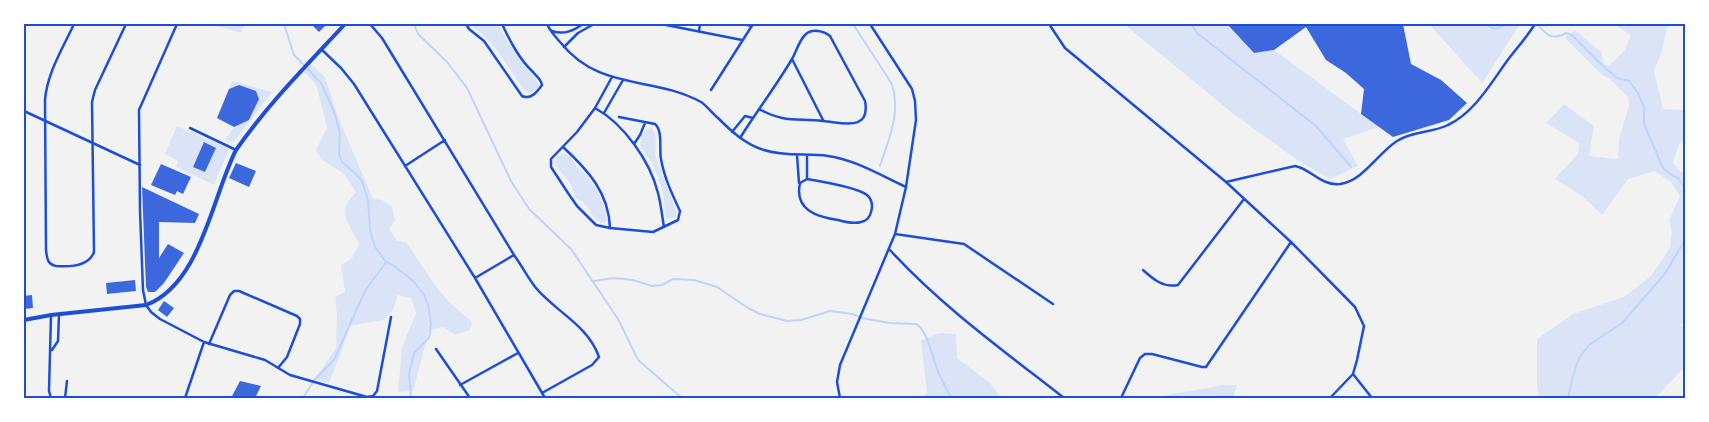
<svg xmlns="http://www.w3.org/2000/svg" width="1709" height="422" font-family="'Fira Sans Condensed',sans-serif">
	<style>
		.green { fill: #dbe4f7; fill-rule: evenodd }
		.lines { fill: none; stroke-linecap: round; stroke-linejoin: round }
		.stream { stroke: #bfd3fe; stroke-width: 2 }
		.building { fill: #3d67dc }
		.minor { stroke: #1d4ed8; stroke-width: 2.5 }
		.secondary { stroke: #1d4ed8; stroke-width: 4 }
		.neatline { fill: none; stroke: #1d4ed8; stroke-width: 2 }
	</style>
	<rect width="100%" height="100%" fill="#f2f2f2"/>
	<!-- green -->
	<path class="green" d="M209,24H244L241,33Z
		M470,24H498C506,40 516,56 527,69C532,75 537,78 539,86L531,93L525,91L495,48L485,37Z
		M1124,24H1227L1254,52L1274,50L1379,127L1343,139L1358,166L1330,179L1297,160L1231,112Z
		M1429,24H1520L1482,83Z
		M1615,24H1668L1661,54L1654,71L1663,109L1683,110L1685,139L1679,144L1673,163L1680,171L1685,174V321L1680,325L1685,329V367L1655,398H1540L1537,387V339L1573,314L1624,297L1651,276L1670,248L1672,233L1669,220L1680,196L1671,182L1654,171L1628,179L1602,215L1582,196L1555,179L1578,154L1579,143L1546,123L1564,104L1594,126L1589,156L1618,159L1619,139L1629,106L1628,97L1610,79L1602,75L1565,38L1575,30L1601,52L1604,64L1609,66L1624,51L1631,36Z
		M311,64L325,77L338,117L373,199L382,200L392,207L395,221L389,229L397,241L406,242L434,284L449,302L472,322L470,330L455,335L443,327L429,331L413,391L398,392L402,347L416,313L411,298L398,295L393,310L383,320L349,326L343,347L329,383L315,379L336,348L337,316L335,297L345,292L341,265L352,258L359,244C355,234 341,217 346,206C348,201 353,196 356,192L344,174L321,159L316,150L327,127L316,84L303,71Z
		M232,81L272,92L237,138L231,143L225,140L234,127L249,120L259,99L256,91L239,85L229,89Z
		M177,126L229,149L214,185L176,167L178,161L165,154ZM204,143L215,148L205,172L193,167Z
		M652,128L656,138L655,154L676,211V217L670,219L666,218L663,193L654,166L640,146C642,136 642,129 652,128Z
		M563,153L571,157C575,166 579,169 586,175C597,188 605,204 607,221L602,223L596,220L583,202L576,198L571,185L554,163L557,157Z
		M940,333L956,334L957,358L990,383L1001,398H922L927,393L921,340Z
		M1223,385H1237L1233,398H1162L1163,396Z"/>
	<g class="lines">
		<!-- stream -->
		<path class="stream" d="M284,24L294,55L321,83L335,114L340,133L339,154L342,162L355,173L362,181L368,200L370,230L375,247L386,262L393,265L413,281L424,295L428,305L431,324L430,334L428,339L414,353L409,374L411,398
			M414,24L418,34L447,62L467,88L511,181L529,209L571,249L618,319L638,360L682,398
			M853,24L892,84C901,113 889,138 880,166
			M1191,24L1197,33L1316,126L1351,167
			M1487,24C1492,31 1500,29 1506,24
			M1537,24C1547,35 1551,41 1566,33L1572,35L1603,66L1617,78L1629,81L1638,93L1644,107V124L1663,168L1670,174L1678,178L1685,188
			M594,281L614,278L633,280L652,286L662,285L673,279L694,280L717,287L748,308L760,314L787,321L801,320L830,311L853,314L862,318L890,323L916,324C928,330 933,361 939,374C943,382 947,390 951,398
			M303,398L315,379L334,360L365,291L386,262
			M1568,398L1573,376L1579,358L1589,345L1622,323L1664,275L1685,240"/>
	</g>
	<!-- building -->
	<path class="building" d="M311,24H327L319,32Z
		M1227,24H1403L1411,64L1441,80L1467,103L1449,120L1393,137L1361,114L1364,89L1346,73L1326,60L1306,27L1274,50L1254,53Z
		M239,85L256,91L259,99L249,120L234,127L217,118L229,89Z
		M204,142L216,148L205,172L193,167Z
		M236,163L256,171L249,187L229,178Z
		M161,164L191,177L183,194L177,191L175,195L151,185Z
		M142,187L199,214L195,223L159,222V258L168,244L184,253L164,283L155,292H148L146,287Z
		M135,280L136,291L107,294L106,283Z
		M32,295L33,308L24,309V296Z
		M164,301L174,308L167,317L158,310Z
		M240,381L261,386L255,398H231Z"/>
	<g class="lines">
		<!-- minor -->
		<path class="minor" d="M74,24C63,48 47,73 45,100L46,250C47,258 47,264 56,266C69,267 89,266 94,252L92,102L95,90L126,24
			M177,24L139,110L140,211L143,290L146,305L151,312L160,319L204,342L185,398
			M370,24L382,38L514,255C522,266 528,278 536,288C556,312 588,325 599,357L592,365L542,393
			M466,24L469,29L484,41L522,96C531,100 537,92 542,85C541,79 537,77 533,72C519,59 510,41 502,24
			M547,24C550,31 555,36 560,42C600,92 651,75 701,102C707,106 712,113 718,118C731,131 745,144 764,150C785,157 807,153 828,156C856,160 882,176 906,187
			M661,24L742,40
			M742,24L752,26
			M1049,24L1065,48L1226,182L1291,242L1355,307L1364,326L1357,360L1353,374L1330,398
			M552,31C564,35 573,31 583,24
			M699,31L700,24
			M564,47L578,33L594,24
			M321,49L341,68L354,84L475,278L545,398
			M792,59L823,120
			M612,77L595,108L577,132L551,159V167L568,193L577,206L596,225L610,228L653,232L678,220L680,211C672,194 664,177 661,159C659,148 663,131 655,124L619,117
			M711,90L753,24
			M595,108C624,124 650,161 658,193C661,204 662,216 664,227
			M24,111L140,165
			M604,113L623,80
			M190,128L236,150
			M732,132L745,116L753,118
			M740,138C757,111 776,86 792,59C796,52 799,41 805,35C812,28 824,31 830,36L865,101C871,133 840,122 823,121C797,118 784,123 759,109
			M634,144L640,135L645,123
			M563,147C588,170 609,193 610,228
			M797,155L799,183
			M807,156V179
			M405,166L445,140
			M807,179C819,181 858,188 867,195C872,199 873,206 871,212C870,217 866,221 861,222C854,224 845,222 838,220C817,217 794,210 800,183Z
			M1226,182L1295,166C1311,169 1321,186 1340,184C1363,181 1378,153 1397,141C1412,131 1432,133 1448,125C1474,113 1491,83 1507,61C1516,49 1527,37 1535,24
			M895,234L964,244L1053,304
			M889,249C941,306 1004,351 1064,398
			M1143,270C1153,279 1163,288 1178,285L1244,199
			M475,278L514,255
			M51,315L49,391L51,398
			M204,342L265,360L290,375L367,397L373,396L377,391L391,317
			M209,344L230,295L234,291H239L297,316L300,319V324L287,357L278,368
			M436,349L470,398
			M52,350L58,341L59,315
			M1353,374L1372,398
			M460,385L518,353
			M65,398L67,381
			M840,398L837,382L840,365L895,234L906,187L916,120L915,101L912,89L870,24
			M1121,398L1140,358L1145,354H1152L1202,367H1206L1291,242"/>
		<!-- secondary -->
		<path class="secondary" d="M24,320L51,315L146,305C201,284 212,197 236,150C268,104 307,65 345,24"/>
	</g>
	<!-- border -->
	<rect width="1709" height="422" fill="none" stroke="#ffffff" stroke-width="50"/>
	<rect x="25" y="25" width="1659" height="372" class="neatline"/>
</svg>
